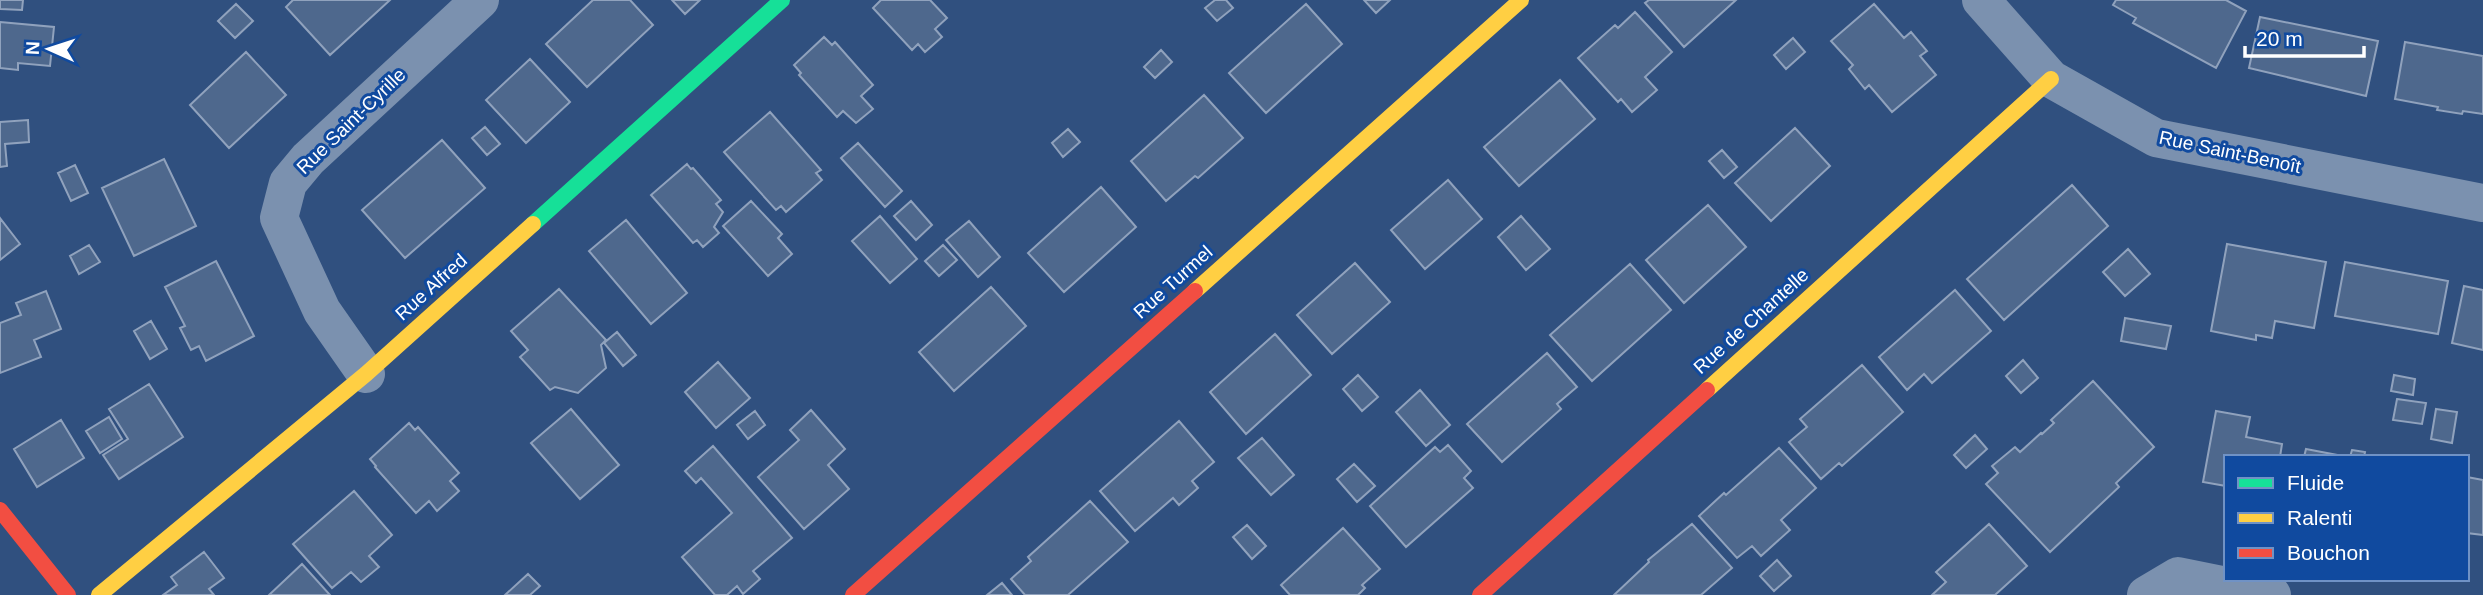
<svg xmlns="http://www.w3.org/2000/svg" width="2483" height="595" font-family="Helvetica,sans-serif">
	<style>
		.building { fill: #4e688d; stroke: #90a2bd; stroke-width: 2 }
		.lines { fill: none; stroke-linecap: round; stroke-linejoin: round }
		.street { stroke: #7b91af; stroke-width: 38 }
		.fast { stroke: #16e098; stroke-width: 16 }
		.slow { stroke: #ffcf43; stroke-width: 16 }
		.jam { stroke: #f24e42; stroke-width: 16 }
		.labels { text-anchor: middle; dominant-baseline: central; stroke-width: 6; stroke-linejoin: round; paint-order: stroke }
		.street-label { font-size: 19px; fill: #fff; stroke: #104a9f }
	</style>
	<rect width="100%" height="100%" fill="#30507f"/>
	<!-- building -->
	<path class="building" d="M0,0H23L22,10L0,9Z
		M293,0H390L330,55L286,7Z
		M593,0H630L653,25L587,87L546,44Z
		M672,0H700L685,14Z
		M881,0H930L947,18L935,29L942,37L925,52L918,44L912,50L873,8Z
		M1215,0H1226L1233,8L1217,21L1205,8Z
		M1364,0H1390L1376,13Z
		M1649,0H1736L1684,47L1645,3Z
		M2116,0H2226L2246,11L2216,68L2133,23L2136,18L2113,5Z
		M236,4L253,21L235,38L218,21Z
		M1306,4L1342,44L1266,113L1229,73Z
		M1874,4L1904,38L1911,32L1927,51L1920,56L1936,75L1892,112L1869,85L1865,89L1849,69L1853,65L1831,41Z
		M1635,12L1672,52L1645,77L1657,90L1632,112L1621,99L1618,102L1578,58L1615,25L1618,28Z
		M2260,17L2378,41L2366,96L2249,68Z
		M0,22L54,27L50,66L18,63V70L0,68Z
		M824,37L832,45L835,42L873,85L861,96L873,109L856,123L843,111L837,117L799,75L801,73L794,65Z
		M1793,38L1805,52L1786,69L1774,55Z
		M2405,42L2483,56V114L2463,111L2462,114L2437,110L2438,107L2395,99Z
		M1161,50L1172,62L1155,78L1144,67Z
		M246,52L286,95L229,148L190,105Z
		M530,59L570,102L526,143L486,100Z
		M1560,80L1595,119L1519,186L1484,147Z
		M1204,95L1243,138L1198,178L1195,176L1166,201L1131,161Z
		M770,112L821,170L816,173L822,180L786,212L781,206L776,210L724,152Z
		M28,120L29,142L5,144L7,166L0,167V122Z
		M485,127L500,144L487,155L472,138Z
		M1795,128L1830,166L1771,221L1735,183Z
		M1068,129L1080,142L1063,157L1052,143Z
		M442,140L485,188L405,258L362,210Z
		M858,143L902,191L885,207L841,158Z
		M1722,150L1737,167L1724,178L1709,161Z
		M164,159L196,226L134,256L102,188Z
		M687,164L691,169L693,168L721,200L716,204L723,212L714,227L719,233L703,247L697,240L693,243L651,195Z
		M75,165L88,193L71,201L58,173Z
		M1448,180L1482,219L1425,269L1391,230Z
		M2072,185L2108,226L2004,320L1967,279Z
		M1101,187L1136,227L1064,292L1028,253Z
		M751,201L782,234L778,238L792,254L768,276L723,226Z
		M911,201L932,225L916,240L894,216Z
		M1708,205L1746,247L1684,303L1646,260Z
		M880,216L917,259L890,283L852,241Z
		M1521,216L1550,249L1526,270L1498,237Z
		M0,218L20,244L0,260Z
		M626,220L687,293L651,324L589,251Z
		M969,221L1000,257L978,277L946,240Z
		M2227,244L2326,262L2314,328L2275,321L2272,338L2256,335V340L2211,331Z
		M89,245L100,262L79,274L70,256Z
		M943,245L957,260L939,276L925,261Z
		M2128,249L2150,274L2125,296L2103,272Z
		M216,261L254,336L206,361L199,346L191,350L180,328L185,326L165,287Z
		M2345,262L2448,281L2438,334L2335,316Z
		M1355,263L1390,302L1332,354L1297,315Z
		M1630,264L1671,310L1592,381L1550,335Z
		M2464,286L2483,290V350L2452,343Z
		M991,287L1026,326L954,391L919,352Z
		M559,289L606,340L601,345L606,368L578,393L555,387L550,390L520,357L528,350L511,331Z
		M1955,290L1991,331L1932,383L1924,374L1907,390L1879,357Z
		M46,291L61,329L34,340L41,357L0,373V323L21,315L16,303Z
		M2125,318L2171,326L2166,349L2121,341Z
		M151,321L167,349L150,359L134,331Z
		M617,332L636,355L623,366L604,343Z
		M1275,334L1311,375L1246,434L1210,392Z
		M1547,353L1577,387L1557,404L1561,409L1502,462L1467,424Z
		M2023,360L2038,378L2021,393L2006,376Z
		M718,362L750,398L716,428L685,392Z
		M1862,365L1903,412L1842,466L1839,463L1821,479L1789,442L1807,427L1800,419Z
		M1358,375L1378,397L1362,411L1343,389Z
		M2394,375L2415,379L2413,395L2391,391Z
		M2093,381L2154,447L2116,483L2119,487L2050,552L1986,484L1998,473L1992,466L2015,447L2020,452L2041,433L2042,434L2054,423L2051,420Z
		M149,384L183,437L119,479L103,455L128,439L109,409Z
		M1420,390L1450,425L1426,446L1396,412Z
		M2397,399L2426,403L2422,424L2393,420Z
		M571,409L619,465L580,499L531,443Z
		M2436,409L2457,412L2452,443L2431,439Z
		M811,410L845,449L828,465L849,489L804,529L758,477L799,440L790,430Z
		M755,411L765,425L748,439L737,425Z
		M2216,411L2250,417L2246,437L2282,444L2280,457H2226V486L2203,482Z
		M109,417L122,439L100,453L86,431Z
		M61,420L84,458L37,487L14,449Z
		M1179,421L1214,462L1192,481L1198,488L1179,505L1173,498L1135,531L1100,491Z
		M409,423L415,430L418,427L459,473L450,481L459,491L437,511L429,501L416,513L375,467L376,466L370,459Z
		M1975,435L1987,449L1966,468L1954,455Z
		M1262,438L1294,475L1271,495L1238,458Z
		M1448,445L1471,471L1464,478L1473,488L1406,547L1370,506L1435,447L1440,452Z
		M713,446L792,538L753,571L760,579L743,594L737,586L727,595H715L682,557L732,513L701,478L696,483L685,471Z
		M1779,448L1816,488L1781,520L1790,530L1761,556L1752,546L1737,558L1699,516L1724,493L1726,495Z
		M2306,449L2348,457H2304Z
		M2352,450L2365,452L2364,457H2350Z
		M1354,464L1375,486L1357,502L1337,479Z
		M2467,477L2483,480V535L2467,533Z
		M354,491L392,535L369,556L379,567L361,582L351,572L332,588L293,544Z
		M1090,501L1128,542L1068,595H1025L1011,579L1031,561L1028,557Z
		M1692,524L1732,568L1701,595H1614L1649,562L1648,560Z
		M1989,524L2027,566L1995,595H1932L1946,582L1936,572Z
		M1247,525L1266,546L1252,559L1233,537Z
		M1343,528L1380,569L1362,585L1365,588L1358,595H1290L1281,585Z
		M204,552L224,578L209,589L214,595H163L177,585L171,577Z
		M1777,560L1791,576L1774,591L1760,576Z
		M302,564L330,595H269Z
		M528,574L540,586L530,595H505Z
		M1002,583L1012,595H987Z"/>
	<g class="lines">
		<!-- street -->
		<path class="street" d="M1981,0L2051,79L2156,138L2483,203
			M366,374L322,311L279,218L288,183L308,159L480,0
			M2146,595L2178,576L2272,595"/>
		<!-- fast -->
		<path class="fast" d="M533,224L782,0"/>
		<!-- slow -->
		<path class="slow" d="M1195,291L1521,0
			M1707,390L2051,79
			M99,595L366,374L533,224"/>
		<!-- jam -->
		<path class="jam" d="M0,510L68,595
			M853,595L1195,291
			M1480,595L1707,390"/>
	</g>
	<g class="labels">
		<!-- street labels -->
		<g class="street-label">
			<text transform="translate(351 121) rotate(-44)">Rue Saint-Cyrille</text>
			<text transform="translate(2230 152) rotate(12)">Rue Saint-Benoît</text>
			<text transform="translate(1173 282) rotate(-42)">Rue Turmel</text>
			<text transform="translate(431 287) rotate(-42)">Rue Alfred</text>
			<text transform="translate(1751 321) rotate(-42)">Rue de Chantelle</text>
		</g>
	</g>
	<!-- legend -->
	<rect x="2224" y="455" width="245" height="126" fill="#104a9f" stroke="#7092c5" stroke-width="2"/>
	<rect x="2238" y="478" width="35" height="10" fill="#16e098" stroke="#7092c5" stroke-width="2"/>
	<text x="2287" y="490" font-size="21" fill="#ffffff">Fluide</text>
	<rect x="2238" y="513" width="35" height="10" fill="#ffcf43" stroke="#7092c5" stroke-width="2"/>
	<text x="2287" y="525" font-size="21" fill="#ffffff">Ralenti</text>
	<rect x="2238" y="548" width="35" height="10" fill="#f24e42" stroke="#7092c5" stroke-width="2"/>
	<text x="2287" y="560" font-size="21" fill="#ffffff">Bouchon</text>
	<!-- north arrow -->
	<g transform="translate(49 49) rotate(273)" stroke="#104a9f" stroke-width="5" paint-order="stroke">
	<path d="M0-5L12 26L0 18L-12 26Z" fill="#ffffff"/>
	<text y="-10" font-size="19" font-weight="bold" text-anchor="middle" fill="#ffffff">N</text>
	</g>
	<!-- scale -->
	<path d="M2245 46v10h119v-10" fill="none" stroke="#ffffff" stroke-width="3.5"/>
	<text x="2256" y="46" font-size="21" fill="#ffffff" stroke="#104a9f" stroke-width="5" paint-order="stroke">20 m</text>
</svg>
